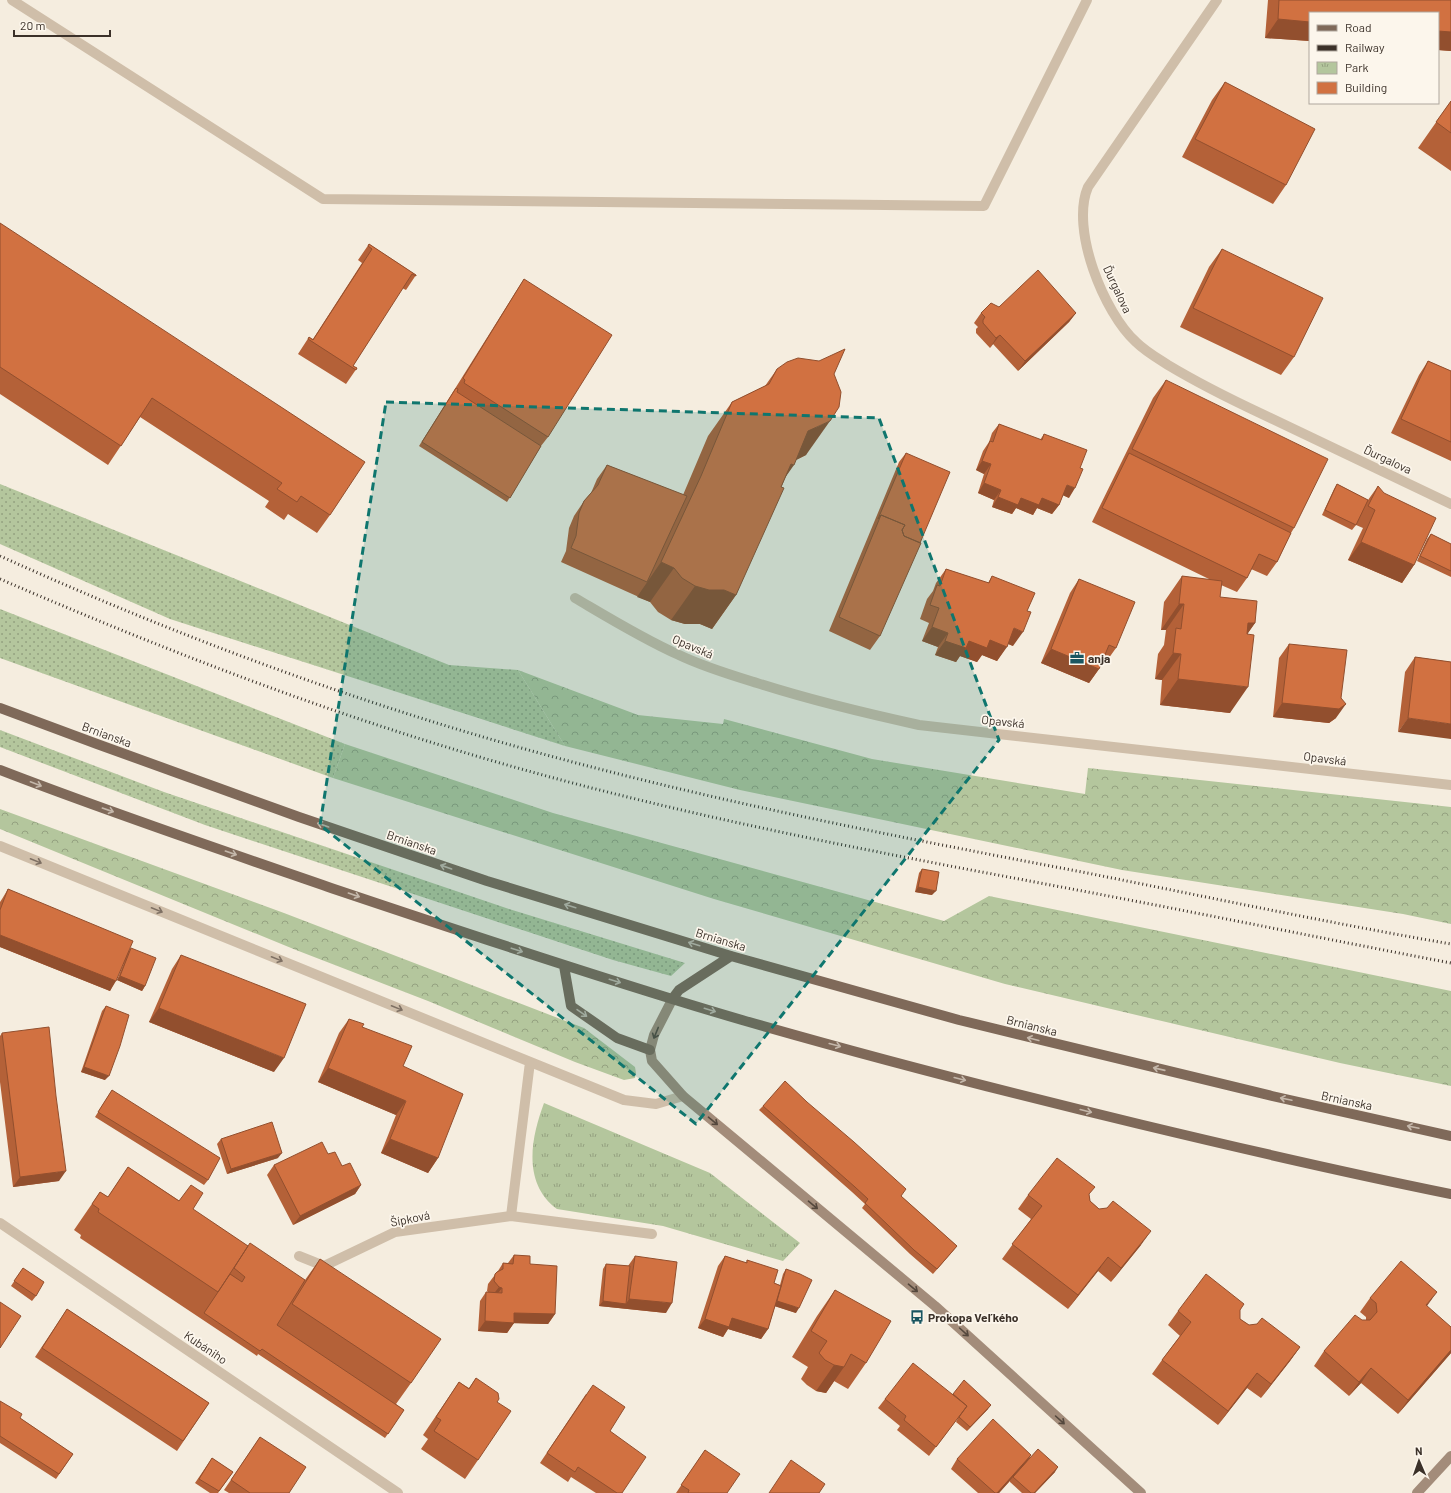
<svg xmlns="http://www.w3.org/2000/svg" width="1451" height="1493" font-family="Barlow,sans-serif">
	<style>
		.grass { fill: url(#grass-dots) }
		.forest { fill: url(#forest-crowns) }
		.park { fill: url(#park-tufts) }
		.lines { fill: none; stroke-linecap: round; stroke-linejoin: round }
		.street { stroke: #cfbea9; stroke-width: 10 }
		.secondary { stroke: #a38c7a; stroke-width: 10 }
		.primary { stroke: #7f6959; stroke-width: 10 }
		.rail { stroke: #3b3129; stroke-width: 3; stroke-dasharray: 1 3; stroke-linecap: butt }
		.wall { fill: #b46138 }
		.shaded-wall { fill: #924f2e }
		.building { fill: #d17141; stroke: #924f2e }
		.oneway { stroke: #c4b7aa }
		.oneway2 { stroke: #7e7063 }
		.oneway3 { stroke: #55483d }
		.marked { fill: #0f766e; fill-opacity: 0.2; stroke: #0f766e; stroke-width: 3; stroke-dasharray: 8 5; stroke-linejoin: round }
		.labels { text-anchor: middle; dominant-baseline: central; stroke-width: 3.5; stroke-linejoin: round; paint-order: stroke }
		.street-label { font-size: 12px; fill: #3b3129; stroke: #fcf6ec }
		.poi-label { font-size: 12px; font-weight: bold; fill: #3b3129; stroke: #fcf6ec; text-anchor: start }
	</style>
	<defs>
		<pattern id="grass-dots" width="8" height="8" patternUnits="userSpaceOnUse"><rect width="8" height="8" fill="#b4c69d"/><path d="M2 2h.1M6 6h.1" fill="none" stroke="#94a180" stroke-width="1.8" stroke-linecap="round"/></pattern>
		<pattern id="forest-crowns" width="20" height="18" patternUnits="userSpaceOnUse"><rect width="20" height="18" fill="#b4c69d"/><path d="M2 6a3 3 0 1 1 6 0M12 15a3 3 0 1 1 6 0" fill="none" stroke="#94a180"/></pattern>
		<pattern id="park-tufts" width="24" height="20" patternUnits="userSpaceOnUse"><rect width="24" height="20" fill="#b4c69d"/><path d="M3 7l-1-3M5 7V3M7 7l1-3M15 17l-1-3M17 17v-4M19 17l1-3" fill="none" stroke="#94a180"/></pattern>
	</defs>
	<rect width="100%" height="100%" fill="#f5eddf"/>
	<!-- grass -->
	<path class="grass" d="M0,484L449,665L518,670L565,746L170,619L0,544Z
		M0,609L345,744L333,778L0,658Z
		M0,730L164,792L509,909L685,963L671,976L613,960L205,825L0,747Z"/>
	<!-- forest -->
	<path class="forest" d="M518,670L638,715L723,724L724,719L872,759L1085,794L1088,768L1451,807V924L1403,914L1122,870L740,790L565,746Z
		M345,744L553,813L944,921L989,896L1451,991V1086L1340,1063L1005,984L714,899L333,778Z
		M0,809L284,913L584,1028L635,1067L636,1073L635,1078L624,1080L575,1062L428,1001L296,950L0,829Z"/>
	<!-- park -->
	<path class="park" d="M544,1103L710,1173L800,1243L783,1261L663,1226L557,1209C522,1183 531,1138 544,1103Z"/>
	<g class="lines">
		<!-- street -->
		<path class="street" d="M12,0L323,199L984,206L1087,0
			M1217,0L1088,187C1070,229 1104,313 1136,342C1145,351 1157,358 1168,365C1198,383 1230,399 1262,414C1325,444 1388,474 1451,504
			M575,598C609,618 643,639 679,655C704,667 731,675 757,683C810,700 864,713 919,725L1451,785
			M0,846L624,1100L656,1104L683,1096
			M511,1216L530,1062
			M0,1223L398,1493
			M299,1256L324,1266L395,1232L511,1216L652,1234"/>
		<!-- secondary -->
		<path class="secondary" d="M673,998L654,1035L650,1050L652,1061L683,1096L935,1306L1141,1493
			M1417,1493L1451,1456"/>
		<!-- primary -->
		<path class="primary" d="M0,708L97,744L299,817L487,881L731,956L959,1020L1272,1096L1451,1136
			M0,770C111,813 224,851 337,890C471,935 606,980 742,1020C874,1058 1006,1092 1139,1124C1243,1149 1347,1173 1451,1194
			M564,966L571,1006L617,1038L650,1050
			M673,998L679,990L731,956"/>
		<!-- rail -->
		<path class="rail" d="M0,556C170,633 346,699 525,749C710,801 899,837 1087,873C1208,897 1329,923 1451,944
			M0,579C148,643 298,702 453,749C655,811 864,850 1072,889C1199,913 1325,939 1451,963"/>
	</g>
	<!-- wall -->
	<path class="wall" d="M1268,0H1451V51L1438,50V13H1310V41L1265,38Z
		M1225,82L1286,185L1273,204L1182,157L1212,100Z
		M1451,101V171L1418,148Z
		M0,223L330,515L317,533L288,514L284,520L265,507L269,501L140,417L108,465L0,394Z
		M369,244L416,275L406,290L402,288L353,366L357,368L346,384L298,354L309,337L313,339L362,263L358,260Z
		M1222,249L1294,357L1281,375L1180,327L1209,267Z
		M524,279L548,437L541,446L507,502L419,446L515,293Z
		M999,307L1076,313L1069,322L1018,371L993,344L990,348L976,333V329L978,327L974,323L981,313Z
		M1428,361L1451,371V461L1391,433L1419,375Z
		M777,369L834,374L806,455L796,460L786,476L736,595L712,629L700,624H685L671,620L658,612L650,602L561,562L566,551L569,528L574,516L584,501L591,493L597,479L607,465L683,495L708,436L732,402L765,386Z
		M1166,380L1294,528L1291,533L1277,562L1267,576L1251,569L1247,578L1237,592L1221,585L1220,597L1255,623L1247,634L1230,713L1160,705L1162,680L1155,679L1158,654L1164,645L1166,630H1161L1164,602L1182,576L1211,580L1092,522L1153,398Z
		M999,424L1040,440L1044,434L1069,498L1063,495L1059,505L1052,514L1037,508L1033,515L1016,508L1012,514L992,507L994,500L978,493L984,474L976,470L983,451L989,442L992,433Z
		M906,453L880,636L870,650L829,631L899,462Z
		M1337,484L1368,500L1378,486L1414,565L1402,583L1348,560L1363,528L1356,525L1352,530L1322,515L1334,489Z
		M1431,534L1451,544V577L1417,561L1427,539Z
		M946,569L988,583L992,576L1013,646L1008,644L997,661L982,655L977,662L960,656L956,662L935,655L938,647L922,641L929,623L920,619L927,599L933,591L936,583Z
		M1079,579L1116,648L1106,662L1103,661L1099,669L1089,683L1041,663L1070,593Z
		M1289,644L1336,718L1329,723L1273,717L1279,658Z
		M1415,657L1451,662L1398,732L1405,672Z
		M922,869L932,895L915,892L919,873Z
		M8,889L128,952L131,948L145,986L142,991L117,980L125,960L110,991L0,947V902L2,899Z
		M181,955L274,1072L149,1022L172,969Z
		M106,1006L105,1080L81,1072L102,1011Z
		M349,1019L362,1027L438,1158L428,1173L381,1153L396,1115L318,1082L339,1033Z
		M2,1033L59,1181L13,1187L0,1082V1036Z
		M112,1090L208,1180L204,1185L95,1117Z
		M763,1106L901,1196L957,1246L953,1251L933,1274L910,1254L862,1208L865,1204L852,1192L759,1110Z
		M221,1139L278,1158L227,1174L217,1144Z
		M328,1154L342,1166L361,1185L355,1194L293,1225L267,1175L274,1165Z
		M128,1167L248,1246L305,1280L320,1259L411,1383L396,1404L404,1410L385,1438L258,1354L257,1356L80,1238L81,1235L74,1230L100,1192L108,1197Z
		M1028,1195H1089L1090,1201L1141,1245L1111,1282L1098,1271L1068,1309L1002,1259L1031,1219L1018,1209Z
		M514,1255L530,1264L555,1314L548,1324L514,1323L507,1333L478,1331L480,1301L486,1292H488L487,1291L488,1284L497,1272L498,1271L503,1263H508Z
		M635,1256L666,1313L599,1306L603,1269L606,1264L628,1266Z
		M725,1256L746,1263L747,1260L774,1283L780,1285L783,1274L786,1269L796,1313L775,1306L768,1329L761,1339L728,1329L723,1337L698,1328L718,1266Z
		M23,1268L36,1296L32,1301L11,1286Z
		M835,1290L866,1363L848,1389L834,1381L826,1393L816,1391L807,1385L801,1379L808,1367L792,1357L817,1316Z
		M1370,1298L1427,1306L1451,1353L1398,1414L1361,1383L1349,1396L1314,1366L1324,1351L1362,1320H1366V1317L1360,1312Z
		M67,1309L209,1403L177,1451L35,1357Z
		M1240,1310V1319L1249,1325L1300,1347L1290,1361L1261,1398L1247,1388L1218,1425L1152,1374L1162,1360L1180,1336L1168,1325L1178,1311Z
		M476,1378L497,1402L478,1460L465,1479L421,1449L428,1439L423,1435L459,1382L469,1388Z
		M586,1394L610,1431L622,1493H596L571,1477L568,1482L540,1463Z
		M953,1394L988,1409L967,1431L956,1422L958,1418L929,1456L897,1430L900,1426L878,1408L885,1399Z
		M0,1401L20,1418L73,1454L56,1479L0,1443Z
		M260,1437L289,1493H229L224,1490Z
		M705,1450L727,1493H676Z
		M1031,1455L1027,1462L1055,1472L1035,1493H1022L1010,1482V1481L999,1493H978L951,1469L957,1459Z
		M212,1458L233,1472L218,1493H210L195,1483Z"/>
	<!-- shaded-wall -->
	<path class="shaded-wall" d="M1278,19L1310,22V41L1265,38Z
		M1438,31L1451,32V51L1438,50Z
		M1076,313L1069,322L1018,371L1025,361Z
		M1000,335L993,344L990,348L996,338Z
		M830,421L806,455L784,466L808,431Z
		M982,461L991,464L984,474L976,470Z
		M791,464L794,465L770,499Z
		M984,483L1001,490L994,500L978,493Z
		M1067,485L1075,488L1069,498L1060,494Z
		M998,497L1042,498L1059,505L1052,514L1037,508L1033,515L1016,508L1012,514L992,507Z
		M1361,542L1414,565L1402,583L1348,560Z
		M661,562L674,568L650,602L637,597Z
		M695,586L724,590L736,595L712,629L700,624H685L671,620Z
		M1179,604H1184L1166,630H1161Z
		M1248,623H1255L1237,649Z
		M932,627L948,633L938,647L922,641Z
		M1014,628L1023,632L1013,646L1004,642Z
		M990,640L1007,647L997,661L982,655L977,662L960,656L956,662L935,655L945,641Z
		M1051,649L1099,669L1089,683L1041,663Z
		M1173,653L1181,654L1162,680L1155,679Z
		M1178,679L1248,687L1230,713L1160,705Z
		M1282,703L1346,704L1336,718L1329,723L1273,717Z
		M1408,718L1451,724V739L1398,732Z
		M918,887L936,891L932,895L915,892Z
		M0,935L116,981L110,991L0,947Z
		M120,976L145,986L142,991L117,980Z
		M159,1008L284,1058L274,1072L149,1022Z
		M84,1067L109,1076L105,1080L81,1072Z
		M328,1068L406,1101L396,1115L318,1082Z
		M390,1139L438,1158L428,1173L381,1153Z
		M282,1153L278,1158L227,1174L231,1169Z
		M66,1171L59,1181L13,1187L20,1177Z
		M361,1185L355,1194L293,1225L300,1216Z
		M1151,1231L1141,1245L1111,1282L1121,1268Z
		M1108,1257L1098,1271L1068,1309L1078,1295Z
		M499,1287L502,1288L495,1297L492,1296Z
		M1437,1292L1427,1306L1426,1305Z
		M629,1299L672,1303L666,1313L599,1306L603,1301L626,1304Z
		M777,1301L799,1308L796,1313L774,1306Z
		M514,1313L555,1314L548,1324L508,1323Z
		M732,1318L768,1329L761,1339L728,1329L723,1337L698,1328L705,1319Z
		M485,1321L514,1323L507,1333L478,1331Z
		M1300,1347L1290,1361L1261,1398L1271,1384Z
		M1451,1350V1353L1398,1414L1408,1400Z
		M834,1365L844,1367L826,1393L816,1391Z
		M1371,1368L1361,1383L1349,1396L1359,1382Z
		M1257,1373L1247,1388L1218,1425L1228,1411Z
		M991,1405L988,1409L967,1431L970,1427Z
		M1031,1455L1025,1465L1013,1477L999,1493H997Z
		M1058,1467L1055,1472L1035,1493H1034Z"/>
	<!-- building -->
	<path class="building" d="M1279,0H1451V32L1438,31V13H1310V22L1278,19Z
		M1225,82L1315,129L1286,185L1195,139Z
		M1451,101V133L1436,122Z
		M0,223L365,462L330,515L301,496L297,502L277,489L282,483L152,398L121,446L0,367Z
		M369,244L416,275V276L412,274L353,366L357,368L356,370L308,339L309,337L313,340L372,249L368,246Z
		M1222,249L1323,298L1294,357L1193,308Z
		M1038,270L1076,313L1025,361L1000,335L996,338L983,323V320L985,317L981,313L991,303L999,307Z
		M524,279L612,335L548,437L464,383L465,380L463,378Z
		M845,349L834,374L841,392L839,407L830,421L808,431L794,465L791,464L781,487L784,488L736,595L724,590H709L695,586L682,578L674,568L661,562L701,476L732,402L769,384L777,369L787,362L798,358L819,361Z
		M1428,361L1451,371V442L1401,419Z
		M1166,380L1328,459L1294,528L1132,449Z
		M456,388L458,389L457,392L541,446L510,498L422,442Z
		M999,424L1042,440L1044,434L1087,450L1080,468L1083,469L1075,488L1067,485L1059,505L1042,498L1039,505L1021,498L1018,505L998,497L1001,490L984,483L991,464L982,461L990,441L993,442Z
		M906,453L950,472L920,543L904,536L902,530L905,525L881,515L878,519Z
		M1129,453L1291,533L1277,562L1259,554L1247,578L1102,508Z
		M607,465L687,496L647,582L571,548L576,536L579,513L584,501L598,485Z
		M1337,484L1368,500L1356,525L1325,510Z
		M1378,486L1384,493L1436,518L1414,565L1361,542L1375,510L1368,506Z
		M881,515L905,525L902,530L904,536L921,543L880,636L839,617Z
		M1431,534L1451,544V571L1420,556Z
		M946,569L989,583L992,576L1035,593L1027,611L1031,612L1023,632L1014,628L1007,647L990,640L987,648L969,641L966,648L945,641L948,633L932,627L939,608L930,605L937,585L940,586Z
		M1182,576L1222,581L1220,597L1257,601L1255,623H1248L1247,634L1254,635L1248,687L1178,679L1181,654L1173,653L1176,628L1181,629L1184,604H1179Z
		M1079,579L1135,602L1116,648L1109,645L1099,669L1051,649Z
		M1289,644L1347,650L1341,698L1346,704L1339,709L1282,703Z
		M1415,657L1451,662V724L1408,718Z
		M922,869L939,872L936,891L918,887Z
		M8,889L133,941L116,981L0,935V910Z
		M131,948L156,958L145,986L120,976Z
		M181,955L306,1004L284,1058L159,1008Z
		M106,1006L129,1015L120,1046L109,1076L84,1067Z
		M349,1019L364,1024L362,1027L412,1046L403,1066L463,1094L438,1158L390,1139L406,1101L328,1068Z
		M49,1027L56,1096L66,1171L20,1177L2,1033Z
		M785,1081L807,1102L854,1142L906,1189L901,1196L957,1246L937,1269L914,1250L865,1203L868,1199L855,1187L763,1106Z
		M112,1090L220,1158L208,1180L98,1112Z
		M272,1122L282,1153L231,1169L221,1139Z
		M322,1142L328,1154L335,1152L342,1166L350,1163L361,1185L300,1216L274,1165Z
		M1057,1158L1095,1187L1089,1194L1090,1201L1099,1209L1107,1208L1113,1201L1151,1231L1121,1268L1108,1257L1078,1295L1012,1244L1042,1206L1028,1195Z
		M128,1167L179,1201L191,1185L203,1193L193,1209L248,1246L218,1292L98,1212L99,1209L92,1204L100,1192L108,1197Z
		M250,1243L305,1280L277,1325L404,1410L388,1434L262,1349L260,1351L204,1313L230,1274L242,1282L245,1277L234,1268L248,1246Z
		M514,1255L530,1256V1264L557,1266L555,1314L514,1313V1323L485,1321L486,1292L502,1293V1288L499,1287L494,1281L495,1274L497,1272L503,1269V1263L513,1264Z
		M635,1256L677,1262L672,1303L629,1299Z
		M725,1256L747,1263V1260L778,1270L774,1283L781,1286L768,1329L732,1318L729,1327L705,1319Z
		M320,1259L441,1339L411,1383L292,1304Z
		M1401,1261L1437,1292L1426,1305L1451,1327V1350L1408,1400L1371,1368L1359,1382L1324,1351L1355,1315L1362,1320H1370L1377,1312L1376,1303L1370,1298Z
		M606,1264L630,1266L626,1304L603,1301Z
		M23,1268L44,1282L36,1296L14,1281Z
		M786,1269L800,1274L812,1280L799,1308L777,1301Z
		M1206,1274L1244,1304L1240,1310V1319L1249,1325L1257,1324L1262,1318L1300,1347L1271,1384L1257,1373L1228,1411L1162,1360L1191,1322L1178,1311Z
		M835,1290L891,1321L866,1363L851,1354L844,1367L834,1365L825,1360L819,1353L827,1341L811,1331Z
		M0,1302L21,1316L0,1348Z
		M67,1309L209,1403L183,1441L42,1348Z
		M913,1363L967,1406L936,1447L904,1420L906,1416L885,1399Z
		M476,1378L498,1393L499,1399L497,1402L511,1411L478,1460L434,1431L441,1420L436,1417L459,1382L469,1389Z
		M964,1380L991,1405L970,1427L959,1417L967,1406L953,1394Z
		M593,1385L625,1407L610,1431L646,1457L622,1493H617L578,1467L575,1472L547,1453Z
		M0,1401L22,1414L20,1418L73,1454L59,1474L0,1436Z
		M993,1419L1031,1455L997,1493H995L957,1459Z
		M260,1437L306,1467L289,1493H250L231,1480Z
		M1038,1449L1058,1467L1034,1493H1031L1013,1477Z
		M705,1450L740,1474L727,1493H688L689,1490L681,1485Z
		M212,1458L233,1472L219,1491L199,1479Z
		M791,1460L825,1484L819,1493H769Z"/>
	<!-- one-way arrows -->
	<defs><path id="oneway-shaft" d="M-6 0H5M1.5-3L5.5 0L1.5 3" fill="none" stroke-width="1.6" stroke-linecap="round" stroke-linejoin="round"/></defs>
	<g class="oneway">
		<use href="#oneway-shaft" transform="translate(36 784) rotate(21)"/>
		<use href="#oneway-shaft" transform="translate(108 810) rotate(19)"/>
		<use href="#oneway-shaft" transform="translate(323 825) rotate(-161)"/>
		<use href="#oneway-shaft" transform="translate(231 853) rotate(19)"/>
		<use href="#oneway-shaft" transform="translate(446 867) rotate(-161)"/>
		<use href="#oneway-shaft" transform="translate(354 895) rotate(19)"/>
		<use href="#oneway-shaft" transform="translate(570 906) rotate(-163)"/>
		<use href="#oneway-shaft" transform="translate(694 944) rotate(-163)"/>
		<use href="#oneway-shaft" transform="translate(517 950) rotate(18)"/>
		<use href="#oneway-shaft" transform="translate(615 981) rotate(17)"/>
		<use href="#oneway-shaft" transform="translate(710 1010) rotate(17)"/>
		<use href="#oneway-shaft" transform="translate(582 1013) rotate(35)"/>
		<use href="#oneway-shaft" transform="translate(1033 1039) rotate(-166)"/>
		<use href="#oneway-shaft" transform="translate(835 1045) rotate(15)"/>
		<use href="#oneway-shaft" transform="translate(1159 1069) rotate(-167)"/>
		<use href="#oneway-shaft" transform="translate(960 1079) rotate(14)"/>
		<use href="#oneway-shaft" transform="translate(1286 1099) rotate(-168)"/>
		<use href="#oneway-shaft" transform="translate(1086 1111) rotate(14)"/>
		<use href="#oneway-shaft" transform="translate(1413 1127) rotate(-168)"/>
	</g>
	<g class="oneway2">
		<use href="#oneway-shaft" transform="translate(36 861) rotate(22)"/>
		<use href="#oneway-shaft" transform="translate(157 910) rotate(22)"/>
		<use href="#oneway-shaft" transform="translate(277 959) rotate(22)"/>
		<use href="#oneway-shaft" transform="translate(397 1008) rotate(22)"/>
	</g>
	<g class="oneway3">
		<use href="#oneway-shaft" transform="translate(656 1033) rotate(112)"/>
		<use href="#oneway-shaft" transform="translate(713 1121) rotate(40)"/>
		<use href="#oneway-shaft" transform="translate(813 1205) rotate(40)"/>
		<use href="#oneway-shaft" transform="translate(913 1288) rotate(40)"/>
		<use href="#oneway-shaft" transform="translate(964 1332) rotate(42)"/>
		<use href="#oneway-shaft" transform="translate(1060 1420) rotate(42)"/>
	</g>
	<!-- marked area -->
	<path class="marked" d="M386,402L879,418L999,740L696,1124L320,825Z"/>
	<!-- icons -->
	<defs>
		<symbol id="office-bare" viewBox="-9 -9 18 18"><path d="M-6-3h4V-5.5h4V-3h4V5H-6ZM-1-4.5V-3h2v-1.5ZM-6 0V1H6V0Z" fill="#1a5661" stroke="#fcf6ec" stroke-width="2.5" paint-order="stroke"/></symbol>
		<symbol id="bus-bare" viewBox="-9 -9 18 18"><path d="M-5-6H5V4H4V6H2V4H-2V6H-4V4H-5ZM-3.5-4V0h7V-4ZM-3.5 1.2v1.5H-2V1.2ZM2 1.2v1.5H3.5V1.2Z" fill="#1a5661" stroke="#fcf6ec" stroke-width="2.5" paint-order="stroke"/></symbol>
	</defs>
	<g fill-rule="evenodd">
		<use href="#office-bare" x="1067" y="648" width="20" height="20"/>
		<use href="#bus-bare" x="907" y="1307" width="20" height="20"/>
	</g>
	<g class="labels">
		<!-- street labels -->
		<g class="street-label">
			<text transform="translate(1118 289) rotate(65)">Ďurgalova</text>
			<text transform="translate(1388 459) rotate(25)">Ďurgalova</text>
			<text transform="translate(693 646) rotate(23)">Opavská</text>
			<text transform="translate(1003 721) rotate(6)">Opavská</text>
			<text transform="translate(107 734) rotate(20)">Brnianska</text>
			<text transform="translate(1325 758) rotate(7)">Opavská</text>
			<text transform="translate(412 842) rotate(19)">Brnianska</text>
			<text transform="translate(721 939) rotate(17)">Brnianska</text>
			<text transform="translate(1032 1025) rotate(14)">Brnianska</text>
			<text transform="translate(1347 1100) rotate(12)">Brnianska</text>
			<text transform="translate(410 1218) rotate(-11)">Šípková</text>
			<text transform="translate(206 1347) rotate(34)">Kubániho</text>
		</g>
		<!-- poi labels -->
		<g class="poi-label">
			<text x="1088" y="658">anja</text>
			<text x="928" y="1317">Prokopa Veľkého</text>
		</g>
	</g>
	<!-- legend -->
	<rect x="1309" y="12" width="130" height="92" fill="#fcf6ec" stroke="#afa79e"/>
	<rect x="1317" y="25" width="20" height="6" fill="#7f6959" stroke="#afa79e"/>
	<text x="1345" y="32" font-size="12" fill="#3b3129">Road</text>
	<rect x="1317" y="45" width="20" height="6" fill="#3b3129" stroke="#afa79e"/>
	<text x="1345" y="52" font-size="12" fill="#3b3129">Railway</text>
	<rect x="1317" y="62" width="20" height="12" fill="url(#park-tufts)" stroke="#afa79e"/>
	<text x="1345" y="72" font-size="12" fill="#3b3129">Park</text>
	<rect x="1317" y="82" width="20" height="12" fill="#d17141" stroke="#afa79e"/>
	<text x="1345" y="92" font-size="12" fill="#3b3129">Building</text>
	<!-- north arrow -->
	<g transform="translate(1419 1461) rotate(358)" stroke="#fcf6ec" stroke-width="3" paint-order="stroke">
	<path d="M0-3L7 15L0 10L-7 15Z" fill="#3b3129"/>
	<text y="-6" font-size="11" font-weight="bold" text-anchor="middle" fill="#3b3129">N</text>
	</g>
	<!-- scale -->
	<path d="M14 30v6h96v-6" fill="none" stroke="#3b3129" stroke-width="2"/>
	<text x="20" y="30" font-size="12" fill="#3b3129" stroke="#fcf6ec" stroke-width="3" paint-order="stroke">20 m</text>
</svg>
